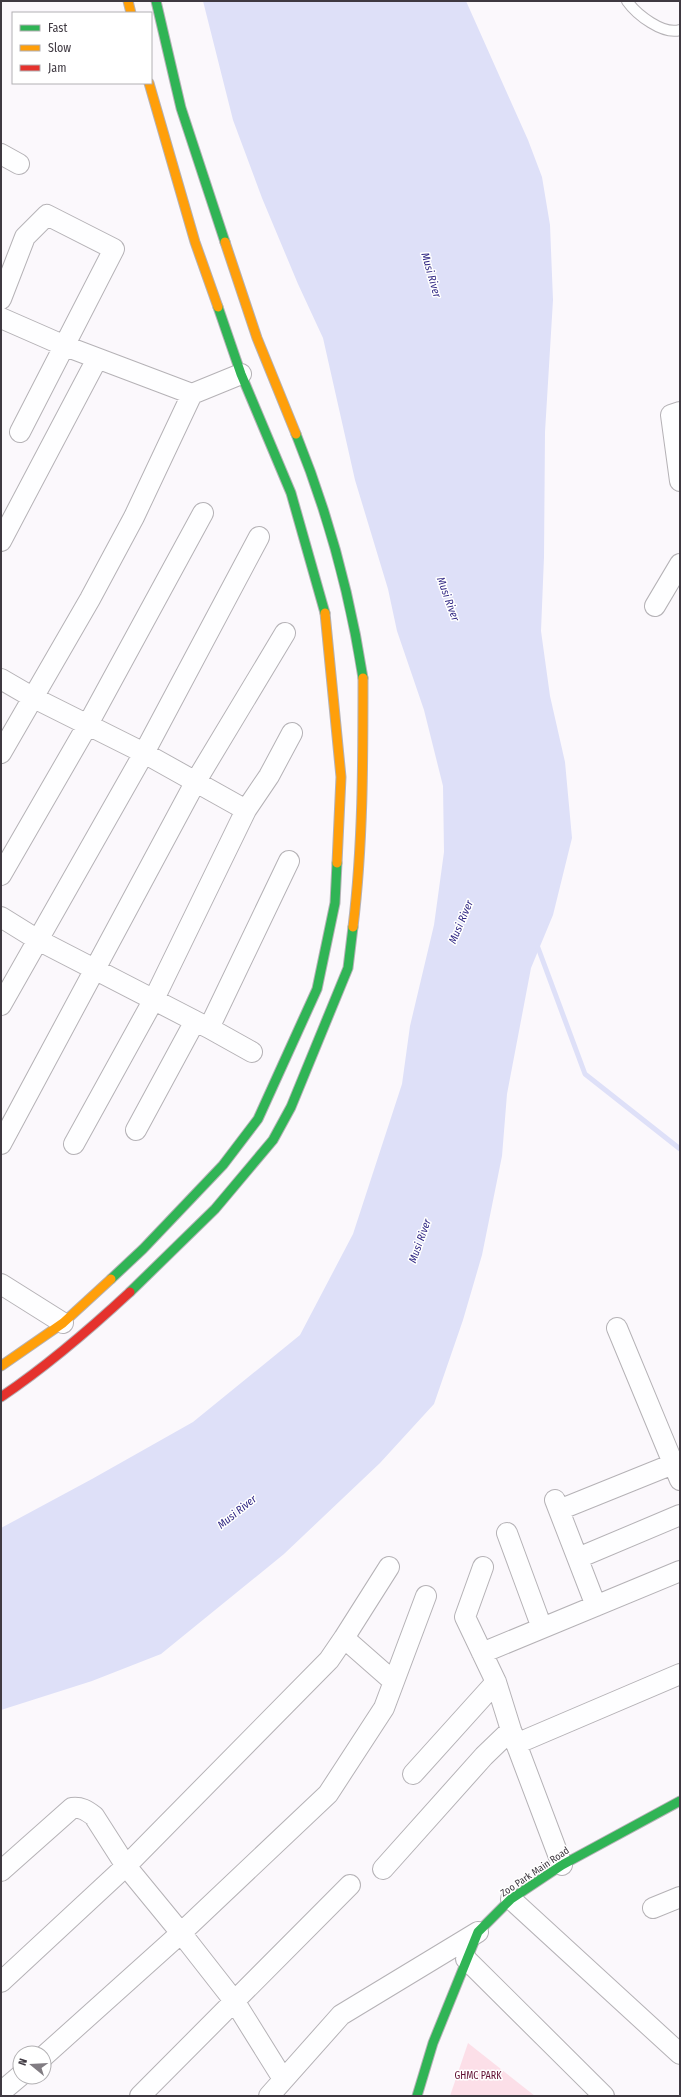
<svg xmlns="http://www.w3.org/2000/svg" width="681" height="2097" font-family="'Fira Sans Condensed',sans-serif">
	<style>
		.green { fill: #fcdfe8 }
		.water { fill: #dee0f8 }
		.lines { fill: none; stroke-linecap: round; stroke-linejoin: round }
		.stream { stroke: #dee0f8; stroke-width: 5 }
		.lane-casing { stroke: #b5b2b6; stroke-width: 12 }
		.street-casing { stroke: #b5b2b6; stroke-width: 22 }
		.fast-casing { stroke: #b5b2b6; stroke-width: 11 }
		.slow-casing { stroke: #b5b2b6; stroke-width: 11 }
		.jam-casing { stroke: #b5b2b6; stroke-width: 11 }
		.lane { stroke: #fefeff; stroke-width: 10 }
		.street { stroke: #fefeff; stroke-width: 20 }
		.fast { stroke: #30b455; stroke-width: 9 }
		.slow { stroke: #ff9f0a; stroke-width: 9 }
		.jam { stroke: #e5322d; stroke-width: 9 }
		.labels { text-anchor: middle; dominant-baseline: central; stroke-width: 3; stroke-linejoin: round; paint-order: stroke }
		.street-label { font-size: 10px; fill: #3f3941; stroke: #fff }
		.park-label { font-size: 10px; fill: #5f0d30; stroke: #fff }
		.water-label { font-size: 11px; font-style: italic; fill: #312883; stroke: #fff }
	</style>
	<rect width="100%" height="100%" fill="#fbf8fc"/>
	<!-- green -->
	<path class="green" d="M468,2043L535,2096H450Z"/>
	<!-- water -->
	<path class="water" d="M203,1H466L528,140L542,177L550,225L553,300L545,432L544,557L541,631L550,696L565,762L572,838L553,915L531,968L507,1094L502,1156L482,1255L463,1320L434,1404L380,1463L284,1554L161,1654L92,1681L1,1710V1528L92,1479L193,1422L300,1335L353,1234L402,1084L410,1026L434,925L444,852L443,786L424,710L397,631L388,589L355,480L323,338L298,284L262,198L233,120Z"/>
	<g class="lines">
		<!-- stream -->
		<path class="stream" d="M537,945L585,1074L680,1149"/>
		<defs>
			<path id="lane" d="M627,1C637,15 663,35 680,30"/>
			<path id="street" d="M1,154L19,164
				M1,299L25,237L47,215L114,249L20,432
				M1,318L65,346L192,394L241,374
				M680,412L671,415L680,481
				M1,541L97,359
				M655,606L680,564
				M1,679L32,697L144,753L246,810L269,776L292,733
				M1,753L90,599L134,517L192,394
				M1,875L87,726L203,513
				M1,917L38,940L195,1021
				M1,1005L144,753L259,537
				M209,1028L252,1052
				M136,1130L195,1021L209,1028L289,861
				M1,1144L196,781L285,633
				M74,1144L154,999L246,810
				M1,1284L63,1323
				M617,1328L680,1480
				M555,1500L596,1606
				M559,1510L673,1464
				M507,1533L542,1628
				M578,1558L680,1515
				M389,1567L344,1638L393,1681
				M483,1567L465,1617L496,1682L511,1730L562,1865
				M482,1653L680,1571
				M516,1744L680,1674
				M413,1774L496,1682
				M383,1869L484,1756L511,1730
				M1,1871L72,1808C81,1807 86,1810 94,1816L126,1866L181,1933L235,2002L283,2079
				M511,1899L680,2054
				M653,1908L680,1897
				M466,1959L604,2096
				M1,1982L126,1866L329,1660L344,1638
				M44,2056L181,1933L328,1794L384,1708L426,1596
				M1,2092L20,2076
				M140,2096L350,1885
				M269,2096L341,2015L478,1932"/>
			<path id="fast" d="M156,1L181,108L225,242
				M218,307L241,374L291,493L325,613
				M296,434C328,513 350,594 363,678
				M111,1279L143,1249L223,1165L258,1119L317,989L335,903L337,863
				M130,1292L215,1209L273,1140L291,1107L348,968L353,927
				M417,2096L433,2043L478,1932L511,1899L562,1865L680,1801"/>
			<path id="slow" d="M128,1L131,13
				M149,83L195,242L218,307
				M225,242L257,338L296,434
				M325,613L341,777L337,863
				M353,927C363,845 363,761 363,678
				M1,1366L63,1323L111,1279"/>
			<path id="jam" d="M1,1397C47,1366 89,1330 130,1292"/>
		</defs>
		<!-- lane casing -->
		<use href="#lane" class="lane-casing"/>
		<!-- street casing -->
		<use href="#street" class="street-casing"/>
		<!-- fast casing -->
		<use href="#fast" class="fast-casing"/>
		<!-- slow casing -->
		<use href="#slow" class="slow-casing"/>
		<!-- jam casing -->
		<use href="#jam" class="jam-casing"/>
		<!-- lane -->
		<use href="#lane" class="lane"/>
		<!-- street -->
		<use href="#street" class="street"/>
		<!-- fast -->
		<use href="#fast" class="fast"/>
		<!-- slow -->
		<use href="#slow" class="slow"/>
		<!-- jam -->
		<use href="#jam" class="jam"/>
	</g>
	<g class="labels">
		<!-- street labels -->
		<g class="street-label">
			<text transform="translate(535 1872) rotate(-34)">Zoo Park Main Road</text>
		</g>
		<!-- park labels -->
		<g class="park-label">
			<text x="478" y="2076">GHMC PARK</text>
		</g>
		<!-- water labels -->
		<g class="water-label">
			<text transform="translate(431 275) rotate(74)">Musi River</text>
			<text transform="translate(448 599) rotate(70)">Musi River</text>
			<text transform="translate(461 922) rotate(-67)">Musi River</text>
			<text transform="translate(420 1241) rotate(-70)">Musi River</text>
			<text transform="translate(237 1512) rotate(-39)">Musi River</text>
		</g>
	</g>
	<!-- border -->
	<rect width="681" height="2097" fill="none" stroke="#3f3941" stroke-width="4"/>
	<!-- legend -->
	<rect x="12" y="12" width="140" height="72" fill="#ffffff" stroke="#b2b0b3"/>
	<rect x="20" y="25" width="20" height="6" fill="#30b455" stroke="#b2b0b3"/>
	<text x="48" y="32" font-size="12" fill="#3f3941">Fast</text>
	<rect x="20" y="45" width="20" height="6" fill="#ff9f0a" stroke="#b2b0b3"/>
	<text x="48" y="52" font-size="12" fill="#3f3941">Slow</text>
	<rect x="20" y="65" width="20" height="6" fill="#e5322d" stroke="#b2b0b3"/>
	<text x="48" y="72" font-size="12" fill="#3f3941">Jam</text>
	<!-- north arrow -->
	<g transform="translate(32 2065) rotate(288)"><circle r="19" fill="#ffffff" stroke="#b2b0b3"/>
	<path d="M0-3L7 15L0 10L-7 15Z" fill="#817c82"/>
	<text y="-6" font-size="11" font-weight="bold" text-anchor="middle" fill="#3f3941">N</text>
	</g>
</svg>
